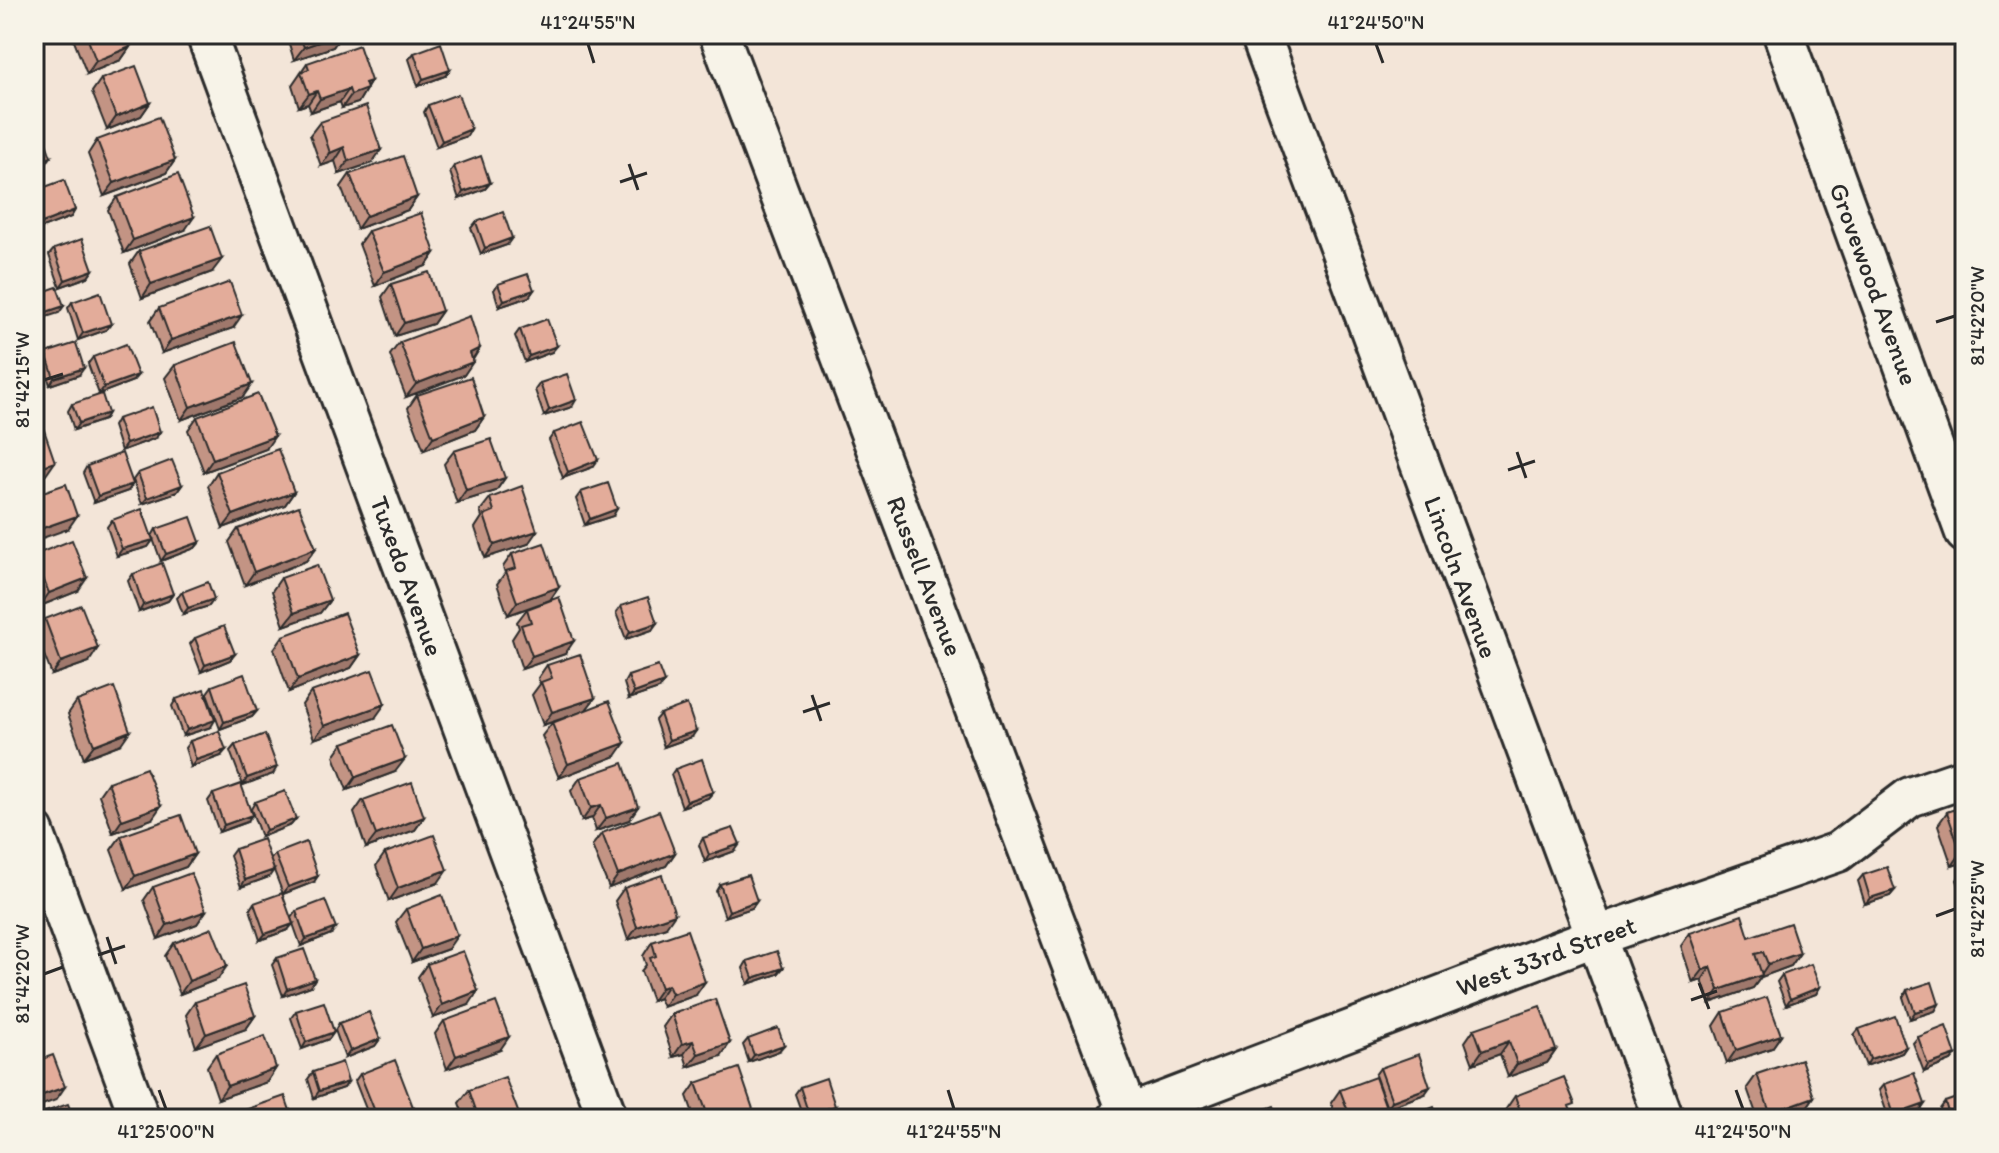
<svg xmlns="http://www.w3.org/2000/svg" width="1999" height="1153" font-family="Itim,sans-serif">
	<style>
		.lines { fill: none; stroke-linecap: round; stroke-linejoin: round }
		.street-casing { stroke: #2b2b2b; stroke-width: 44 }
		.street { stroke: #f7f3e8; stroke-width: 38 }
		.wall { fill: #c39484; stroke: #2b2b2b; stroke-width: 2 }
		.shaded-wall { fill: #9f786c; stroke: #2b2b2b; stroke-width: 2 }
		.building { fill: #e3ac9a; stroke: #2b2b2b; stroke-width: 2 }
		.ticks { fill: none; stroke: #2b2b2b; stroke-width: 3 }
		.labels { text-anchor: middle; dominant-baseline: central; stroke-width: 6; stroke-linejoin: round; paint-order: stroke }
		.street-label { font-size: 26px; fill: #2b2b2b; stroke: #f7f3e8 }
		.neatline { fill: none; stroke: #2b2b2b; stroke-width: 3 }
		.ticks-label { font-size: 20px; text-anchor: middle; fill: #2b2b2b }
	</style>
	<rect width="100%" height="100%" fill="#f3e5d8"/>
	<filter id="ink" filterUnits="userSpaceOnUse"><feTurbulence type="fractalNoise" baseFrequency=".0125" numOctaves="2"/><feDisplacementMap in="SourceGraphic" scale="16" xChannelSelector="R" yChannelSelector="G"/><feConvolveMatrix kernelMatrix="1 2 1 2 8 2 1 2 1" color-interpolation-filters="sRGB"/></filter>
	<g filter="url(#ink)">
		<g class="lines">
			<defs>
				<path id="street" d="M206,34L608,1119
					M719,34L1130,1119
					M1260,34L1664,1119
					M1783,34L1965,533
					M34,832L140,1119
					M1117,1119L1594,937L1838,852L1910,797L1965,778"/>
			</defs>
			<!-- street casing -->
			<use href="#street" class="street-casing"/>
			<!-- street -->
			<use href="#street" class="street"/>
		</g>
		<!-- wall -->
		<path class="wall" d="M74,34H125L130,47L121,60L87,74L72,36Z
			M286,34H342L333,47L294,60Z
			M414,53L450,70L445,76L418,86L409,59Z
			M307,63L371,81L358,103L342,108L340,102L311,112L308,104L299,107L292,85Z
			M101,79L150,103L141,116L107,130L92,92Z
			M428,105L471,129L467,136L437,147L424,112Z
			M320,122L372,163L339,174L335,161L321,166L310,135Z
			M97,140L175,160L166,173L104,196L88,154Z
			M454,166L490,183L485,189L459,199L450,172Z
			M350,174L417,197L408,210L357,229L341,187Z
			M34,191L75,210L71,217L37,230L34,221Z
			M117,197L185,230L124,253L108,210Z
			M476,222L507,245L481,254L471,228Z
			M368,231L435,253L426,266L375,286L359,244Z
			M54,249L93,270L88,277L60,287L49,255Z
			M139,251L212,272L142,298L130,264Z
			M391,284L442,311L433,324L395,336L382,297Z
			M498,284L534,290L529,297L499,307L494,290Z
			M72,302L111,324L106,330L78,340L68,308Z
			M159,308L233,328L162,353L150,321Z
			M520,329L552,352L525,362L515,336Z
			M400,342L480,348L464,375L406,397L390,355Z
			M46,353L79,375L50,385L42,359Z
			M93,357L133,381L99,394L88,364Z
			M175,365L243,397L181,420L165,378Z
			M540,383L572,407L544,416L535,390Z
			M417,395L484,417L475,430L424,450L408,408Z
			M72,404L108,413L104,420L74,430L68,411Z
			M197,417L266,449L204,472L188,430Z
			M117,419L156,438L121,451L113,426Z
			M554,433L593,467L563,478L549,440Z
			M454,451L505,478L496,491L457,503L444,464Z
			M87,466L128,491L94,503L83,473Z
			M217,472L294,492L285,505L223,528L208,486Z
			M138,473L182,485L177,492L142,504L133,480Z
			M581,492L613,516L585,525L576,499Z
			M490,498L528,544L485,558L475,528L482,517L480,511Z
			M112,520L153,540L148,547L117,556L107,527Z
			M156,529L200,542L195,548L161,561L152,536Z
			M238,529L316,548L306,561L245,585L229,542Z
			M512,554L559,587L550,600L508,615L497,584L505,573L503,567Z
			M34,555L78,591L40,606L34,592Z
			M133,574L173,594L168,601L139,612L128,581Z
			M281,578L330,600L320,613L284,626L272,591Z
			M182,592L214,599L209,606L183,614L177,598Z
			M621,606L652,630L626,639L616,613Z
			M527,609L565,654L522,669L512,639L519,628L517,622Z
			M45,619L89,662L52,675L35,632Z
			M283,636L360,655L351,668L289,692L274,649Z
			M195,638L235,654L230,660L201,672L190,644Z
			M547,665L595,698L586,709L616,756L559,778L542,736L552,723L560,719L543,725L532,695L540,684L538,678Z
			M628,676L659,689L629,699L624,683Z
			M212,686L257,711L252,717L220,729L207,693Z
			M311,692L375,718L314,739L302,705Z
			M176,699L211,727L183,736L172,706Z
			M77,701L121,744L84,758L68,714Z
			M660,714L692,737L664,747L655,720Z
			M190,741L221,756L191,767L185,748Z
			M343,743L395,772L347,790L334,756Z
			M235,745L273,774L243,785L230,751Z
			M675,769L713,792L708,798L682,807L671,775Z
			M580,778L629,820L596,831L592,818L582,821L571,791Z
			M108,782L152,819L113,833L99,795Z
			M213,794L247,822L219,832L208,801Z
			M363,800L424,817L415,830L366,848L354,813Z
			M255,802L296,819L291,825L261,837L251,809Z
			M1965,806V862L1952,866L1938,825L1947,812Z
			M602,833L675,853L666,866L609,888L592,846Z
			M121,836L195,854L186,867L126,889L111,850Z
			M703,838L735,851L705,862L699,845Z
			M235,849L269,877L241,887L230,856Z
			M385,853L438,883L389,901L376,866Z
			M275,854L314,882L283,894L270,860Z
			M1965,868V903L1957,880Z
			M1863,875L1895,890L1890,896L1865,904L1858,881Z
			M720,884L757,901L752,908L725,917L716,891Z
			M153,887L206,911L197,924L158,939L144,900Z
			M624,888L666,927L628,940L615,901Z
			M254,903L288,930L260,940L250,909Z
			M406,909L448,949L412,962L396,922Z
			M296,911L331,934L301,946L291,918Z
			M1690,933L1749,937L1800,953L1791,966L1761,977L1753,988L1710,1003L1702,980L1693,983L1681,946Z
			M652,942L696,995L663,1007L659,998L652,1001L641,971L646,965L643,956Z
			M174,943L218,979L180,994L165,956Z
			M277,958L311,986L283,996L272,965Z
			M747,961L783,968L778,974L748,984L743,968Z
			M427,964L469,1005L433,1018L418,977Z
			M1782,975L1820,987L1816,994L1786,1005L1777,982Z
			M1907,990L1939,1004L1935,1011L1910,1019L1903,997Z
			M195,1002L255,1016L246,1029L196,1047L186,1015Z
			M296,1011L334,1032L329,1039L302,1049L291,1018Z
			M1723,1012L1781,1035L1772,1048L1727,1063L1714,1026Z
			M672,1014L721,1056L688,1067L684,1054L673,1057L663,1027Z
			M444,1021L500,1050L447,1069L435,1034Z
			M339,1023L380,1039L375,1046L345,1058L335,1030Z
			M1474,1029L1556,1050L1547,1063L1508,1077L1500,1054L1473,1064L1465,1042Z
			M1859,1029L1906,1047L1902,1053L1866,1066L1854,1035Z
			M1918,1037L1956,1055L1951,1061L1924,1072L1913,1043Z
			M748,1039L779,1051L749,1062L743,1045Z
			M216,1054L276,1068L267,1082L218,1099L207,1067Z
			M1380,1068L1425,1094L1387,1108L1375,1075Z
			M313,1072L348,1082L344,1088L314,1098L308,1079Z
			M360,1074L409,1114L396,1119H370L355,1081Z
			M1757,1074L1814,1097L1805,1110L1780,1119H1758L1747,1088Z
			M696,1083L754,1112L749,1119H695L687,1096Z
			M1884,1084L1925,1104L1920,1111L1897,1119H1889L1879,1090Z
			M800,1087L830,1112L812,1119H804L795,1094Z
			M469,1090L520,1117L519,1119H465L459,1103Z
			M1340,1090L1383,1119H1337L1331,1103Z
			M1515,1096L1571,1110L1573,1118V1119H1509L1506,1109Z
			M1945,1102L1965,1119H1943L1940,1109Z"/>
		<!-- shaded-wall -->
		<path class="shaded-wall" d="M342,34L333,47L294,60L304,47Z
			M130,47L121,60L87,74L96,61Z
			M450,70L445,76L418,86L423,79Z
			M371,81L358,103L342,108L351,95L365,83Z
			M349,89L340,102L311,112L320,99Z
			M317,91L308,104L299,107L309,94Z
			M150,103L141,116L107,130L116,117Z
			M471,129L467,136L437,147L442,141Z
			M344,147L335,161L321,166L330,153Z
			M381,150L372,163L339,174L348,161Z
			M51,157L46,164L34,168V163Z
			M175,160L166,173L104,196L114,183Z
			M490,183L485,189L459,199L463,192Z
			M417,197L408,210L357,229L366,216Z
			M75,210L71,217L37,230L42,223Z
			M194,217L185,230L124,253L133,240Z
			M512,238L507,245L481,254L485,248Z
			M43,252L39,259L34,260V255Z
			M435,253L426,266L375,286L384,272Z
			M222,259L212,272L142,298L151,284Z
			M93,270L88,277L60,287L65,280Z
			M534,290L529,297L499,307L504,300Z
			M64,306L59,313L34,321V316Z
			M442,311L433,324L395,336L404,323Z
			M242,315L233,328L162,353L171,340Z
			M111,324L106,330L78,340L83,333Z
			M557,346L552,352L525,362L529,356Z
			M480,348L471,361L470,353Z
			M473,362L464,375L406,397L416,384Z
			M84,368L79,375L50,385L54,378Z
			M138,375L133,381L99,394L104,387Z
			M252,384L243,397L181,420L190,407Z
			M576,400L572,407L544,416L549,410Z
			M108,413L104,420L74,430L79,423Z
			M484,417L475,430L424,450L433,437Z
			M160,432L156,438L121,451L126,444Z
			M275,436L266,449L204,472L213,459Z
			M598,460L593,467L563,478L568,472Z
			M55,462L46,475L34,479V469Z
			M505,478L496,491L457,503L466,490Z
			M133,484L128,491L94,503L98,496Z
			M182,485L177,492L142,504L147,498Z
			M294,492L285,505L223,528L233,515Z
			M617,509L613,516L585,525L590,519Z
			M77,516L68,529L34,541V531Z
			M537,531L528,544L485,558L494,545Z
			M153,540L148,547L117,556L122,549Z
			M200,542L195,548L161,561L166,554Z
			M316,548L306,561L245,585L254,572Z
			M87,578L78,591L40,606L49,593Z
			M559,587L550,600L508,615L517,602Z
			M173,594L168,601L139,612L143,605Z
			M214,599L209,606L183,614L188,608Z
			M330,600L320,613L284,626L294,613Z
			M657,623L652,630L626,639L630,632Z
			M574,641L565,654L522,669L532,656Z
			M98,648L89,662L52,675L61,662Z
			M235,654L230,660L201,672L205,665Z
			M360,655L351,668L289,692L298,679Z
			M664,682L659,689L629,699L634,693Z
			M595,698L585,711L543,725L552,712Z
			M385,704L375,718L314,739L324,726Z
			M257,711L252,717L220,729L224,722Z
			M215,720L211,727L183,736L187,730Z
			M130,731L121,744L84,758L94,745Z
			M696,731L692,737L664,747L669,740Z
			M625,743L616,756L559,778L568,764Z
			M226,750L221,756L191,767L196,760Z
			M405,759L395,772L347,790L356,777Z
			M277,767L273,774L243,785L247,778Z
			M713,792L708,798L682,807L687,801Z
			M601,805L592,818L582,821L591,808Z
			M161,806L152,819L113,833L122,820Z
			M638,807L629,820L596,831L606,818Z
			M252,815L247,822L219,832L224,825Z
			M424,817L415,830L366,848L376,835Z
			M296,819L291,825L261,837L266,830Z
			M740,844L735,851L705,862L709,855Z
			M1965,852V862L1952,866L1961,853Z
			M675,853L666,866L609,888L618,875Z
			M195,854L186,867L126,889L135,876Z
			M274,870L269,877L241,887L245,880Z
			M447,870L438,883L389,901L398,888Z
			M318,876L314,882L283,894L288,887Z
			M1895,890L1890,896L1865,904L1870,898Z
			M757,901L752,908L725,917L729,911Z
			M206,911L197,924L158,939L167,925Z
			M675,914L666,927L628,940L637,927Z
			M293,924L288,930L260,940L265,934Z
			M336,928L331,934L301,946L306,939Z
			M457,936L448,949L412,962L421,949Z
			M1800,953L1791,966L1761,977L1753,988L1710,1003L1719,990L1760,976L1768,964Z
			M227,966L218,979L180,994L189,981Z
			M1711,967L1702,980L1693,983L1703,970Z
			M783,968L778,974L748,984L753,978Z
			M315,979L311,986L283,996L287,989Z
			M705,982L696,995L663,1007L672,994Z
			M668,985L659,998L652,1001L661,988Z
			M1820,987L1816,994L1786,1005L1790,999Z
			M478,991L469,1005L433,1018L442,1005Z
			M1939,1004L1935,1011L1910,1019L1915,1012Z
			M255,1016L246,1029L196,1047L206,1034Z
			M334,1032L329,1039L302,1049L306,1042Z
			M41,1035L34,1045V1037Z
			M1781,1035L1772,1048L1727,1063L1736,1050Z
			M509,1037L500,1050L447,1069L456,1056Z
			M380,1039L375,1046L345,1058L350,1051Z
			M693,1041L684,1054L673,1057L682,1044Z
			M1509,1041L1500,1054L1473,1064L1482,1051Z
			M730,1043L721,1056L688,1067L698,1054Z
			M784,1045L779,1051L749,1062L754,1055Z
			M1906,1047L1902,1053L1866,1066L1870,1059Z
			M1556,1050L1547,1063L1508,1077L1517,1064Z
			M1956,1055L1951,1061L1924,1072L1928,1065Z
			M276,1068L267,1082L218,1099L227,1086Z
			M348,1082L344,1088L314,1098L319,1091Z
			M65,1087L56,1100L34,1108V1098Z
			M1430,1087L1425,1094L1387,1108L1392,1101Z
			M1814,1097L1805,1110L1780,1119H1765L1770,1113Z
			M1925,1104L1920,1111L1897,1119H1892L1894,1115Z
			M835,1106L830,1112L812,1119H807L809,1115Z
			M413,1107L409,1114L396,1119H383Z
			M717,1110L710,1119H703L707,1113Z
			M754,1112L749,1119H734Z
			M1388,1113L1383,1119H1370Z"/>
		<!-- building -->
		<path class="building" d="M86,34H125L130,47L96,61Z
			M299,34H342L304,47Z
			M441,43L450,70L423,79L414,53Z
			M359,45L371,81L365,83L367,89L351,95L349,89L320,99L317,91L309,94L301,72L309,69L307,63Z
			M136,66L150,103L116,117L101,79Z
			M458,94L471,129L442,141L428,105Z
			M366,106L381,150L348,161L344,147L330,153L320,122Z
			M159,117L175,160L114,183L97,140Z
			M40,126L51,157L34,163V128Z
			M403,156L417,197L366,216L350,174Z
			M481,156L490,183L463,192L454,166Z
			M178,174L194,217L133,240L117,197Z
			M64,180L75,210L42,223L34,202V191Z
			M503,212L512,238L485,248L476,222Z
			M421,213L435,253L384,272L368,231Z
			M210,226L222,259L151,284L139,251Z
			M37,233L43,252L34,255V234Z
			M82,239L93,270L65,280L54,249Z
			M429,272L442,311L404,323L391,284Z
			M528,274L534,290L504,300L498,284Z
			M230,282L242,315L171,340L159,308Z
			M57,287L64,306L34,316V295Z
			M100,292L111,324L83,333L72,302Z
			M470,316L480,348L470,353L473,362L416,384L400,342Z
			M547,319L557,346L529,356L520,329Z
			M236,342L252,384L190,407L175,365Z
			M76,343L84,368L54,378L46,353Z
			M126,344L138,375L104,387L93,357Z
			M567,374L576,400L549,410L540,383Z
			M471,377L484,417L433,437L417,395Z
			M102,394L108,413L79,423L72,404Z
			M258,394L275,436L213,459L197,417Z
			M152,407L160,432L126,444L117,419Z
			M583,422L598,460L568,472L554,433Z
			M44,430L55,462L34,469V434Z
			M491,439L505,478L466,490L454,451Z
			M278,449L294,492L233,515L217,472Z
			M122,453L133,484L98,496L87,466Z
			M172,460L182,485L147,498L138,473Z
			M608,483L617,509L590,519L581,492Z
			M66,484L77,516L34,531V495Z
			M522,486L537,531L494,545L484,515L494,511L490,498Z
			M299,506L316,548L254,572L238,529Z
			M142,509L153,540L122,549L112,520Z
			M191,517L200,542L166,554L156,529Z
			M72,540L87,578L49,593L34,555Z
			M544,543L559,587L517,602L506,571L516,568L512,554Z
			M162,563L173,594L143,605L133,574Z
			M317,565L330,600L294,613L281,578Z
			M208,582L214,599L188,608L182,592Z
			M559,597L574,641L532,656L521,625L531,622L527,609Z
			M648,597L657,623L630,632L621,606Z
			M81,605L98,648L61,662L45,619Z
			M344,613L360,655L298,679L283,636Z
			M224,626L235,654L205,665L195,638Z
			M580,654L595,698L552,712L541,682L552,678L547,665Z
			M658,666L664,682L634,693L628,676Z
			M372,670L385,704L324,726L311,692Z
			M244,674L257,711L224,722L212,686Z
			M114,687L130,731L94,745L77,701Z
			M204,689L215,720L187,730L176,699Z
			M609,701L625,743L568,764L552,723Z
			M687,704L696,731L669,740L660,714Z
			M392,725L405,759L356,777L343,743Z
			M219,731L226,750L196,760L190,741Z
			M265,734L277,767L247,778L235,745Z
			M702,759L713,792L687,801L675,769Z
			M623,763L638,807L606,818L601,805L591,808L580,778Z
			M146,768L161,806L122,820L108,782Z
			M412,782L424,817L376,835L363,800Z
			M241,784L252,815L224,825L213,794Z
			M285,791L296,819L266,830L255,802Z
			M1965,806V852L1961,853L1947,812Z
			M659,811L675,853L618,875L602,833Z
			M181,815L195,854L135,876L121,836Z
			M733,828L740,844L709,855L703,838Z
			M434,835L447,870L398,888L385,853Z
			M263,839L274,870L245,880L235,849Z
			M306,842L318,876L288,887L275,854Z
			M1887,867L1895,890L1870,898L1863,875Z
			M191,873L206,911L167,925L153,887Z
			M662,875L675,914L637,927L624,888Z
			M748,875L757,901L729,911L720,884Z
			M282,893L293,924L265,934L254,903Z
			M442,895L457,936L421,949L406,909Z
			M325,900L336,928L306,939L296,911Z
			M1742,915L1749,937L1790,923L1800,953L1768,964L1763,952L1755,954L1762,975L1719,990L1711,967L1703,970L1690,933Z
			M212,928L227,966L189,981L174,943Z
			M687,930L705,982L672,994L668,985L661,988L650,958L656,956L652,942Z
			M304,949L315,979L287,989L277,958Z
			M463,951L478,991L442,1005L427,964Z
			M777,951L783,968L753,978L747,961Z
			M1811,964L1820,987L1790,999L1782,975Z
			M1932,982L1939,1004L1915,1012L1907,990Z
			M244,985L255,1016L206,1034L195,1002Z
			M1767,997L1781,1035L1736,1050L1723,1012Z
			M715,999L730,1043L698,1054L693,1041L682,1044L672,1014Z
			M324,1002L334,1032L306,1042L296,1011Z
			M496,1002L509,1037L456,1056L444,1021Z
			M1540,1006L1556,1050L1517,1064L1509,1041L1482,1051L1474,1029Z
			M369,1012L380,1039L350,1051L339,1023Z
			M1895,1016L1906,1047L1870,1059L1859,1029Z
			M34,1017L41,1035L34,1037Z
			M1946,1026L1956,1055L1928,1065L1918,1037Z
			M778,1028L784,1045L754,1055L748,1039Z
			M265,1036L276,1068L227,1086L216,1054Z
			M1419,1054L1430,1087L1392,1101L1380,1068Z
			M53,1055L65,1087L34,1098V1062Z
			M1801,1059L1814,1097L1770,1113L1757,1074Z
			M395,1060L413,1107L383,1119H378L360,1074Z
			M342,1062L348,1082L319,1091L313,1072Z
			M739,1068L754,1112L734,1119H720L717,1110L707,1113L696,1083Z
			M1914,1073L1925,1104L1894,1115L1884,1084Z
			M505,1077L520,1117L515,1119H479L469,1090Z
			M1375,1077L1388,1113L1370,1119H1351L1340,1090Z
			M1564,1077L1575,1104L1569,1106L1573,1118L1570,1119H1523L1515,1096Z
			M826,1078L835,1106L809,1115L800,1087Z
			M1965,1095V1116L1956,1119H1950L1945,1102Z
			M285,1096L293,1119H238L236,1113Z
			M68,1104L74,1119H34V1116Z
			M1274,1106L1279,1119H1239Z
			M1434,1107L1438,1119H1403Z
			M1820,1113L1822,1119H1804Z"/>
	</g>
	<!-- ticks -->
	<path class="ticks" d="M588,44L594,63M1376,44L1383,63M629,164L638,190M620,182L647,173M1936,322L1955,316M44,380L63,374M1517,452L1526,478M1508,470L1535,461M812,695L821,721M803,712L830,703M1936,916L1955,909M107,937L116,964M98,955L125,946M44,974L63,967M1699,983L1709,1009M1691,1000L1717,991M159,1090L166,1109M948,1090L954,1109M1736,1090L1743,1109"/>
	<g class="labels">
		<!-- street labels -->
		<g class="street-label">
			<text transform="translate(1874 284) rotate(70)">Grovewood Avenue</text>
			<text transform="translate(407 576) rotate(70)">Tuxedo Avenue</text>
			<text transform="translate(925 576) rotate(69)">Russell Avenue</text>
			<text transform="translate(1461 577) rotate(70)">Lincoln Avenue</text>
			<text transform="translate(1546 956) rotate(-20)">West 33rd Street</text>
		</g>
	</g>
	<!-- margin -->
	<rect width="1999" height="1153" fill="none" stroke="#f7f3e8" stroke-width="88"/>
	<rect x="44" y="44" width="1911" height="1065" class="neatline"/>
	<g class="ticks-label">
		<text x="588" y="29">41°24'55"N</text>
		<text x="1376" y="29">41°24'50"N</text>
		<text transform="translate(1977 316) rotate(-90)" y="7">81°42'20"W</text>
		<text transform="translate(22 380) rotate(-90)" y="7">81°42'15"W</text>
		<text transform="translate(1977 909) rotate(-90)" y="7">81°42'25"W</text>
		<text transform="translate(22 974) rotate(-90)" y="7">81°42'20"W</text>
		<text x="166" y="1138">41°25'00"N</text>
		<text x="954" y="1138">41°24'55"N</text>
		<text x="1743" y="1138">41°24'50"N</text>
	</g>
</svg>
